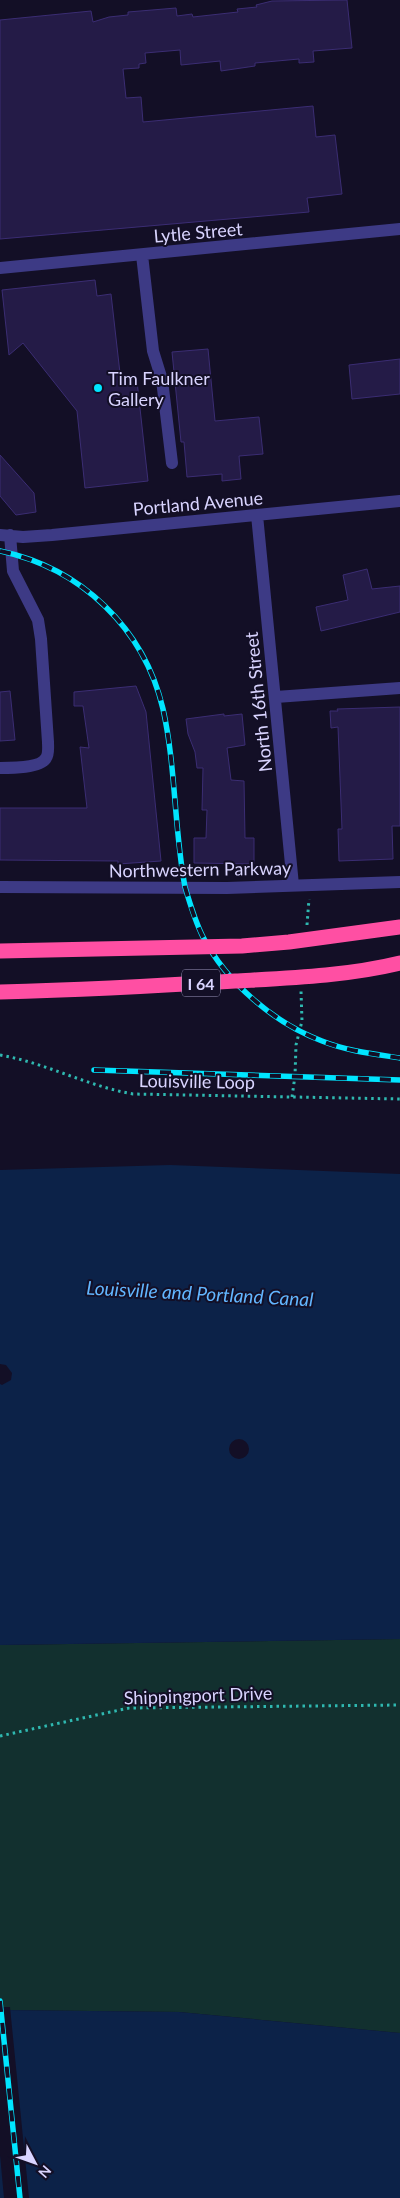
<svg xmlns="http://www.w3.org/2000/svg" width="400" height="2198" font-family="Lato,sans-serif">
	<style>
		.green { fill: #12302f }
		.water { fill: #0c2248 }
		.pier { fill: #130f26 }
		.building { fill: #241b47; stroke: #3b2d73 }
		.lines { fill: none; stroke-linecap: round; stroke-linejoin: round }
		.path { stroke: #2fb8b0; stroke-width: 3; stroke-dasharray: 2.5 4; stroke-linecap: butt }
		.minor { stroke: #3d3a85; stroke-width: 12 }
		.rail-casing { stroke: #00e5ff; stroke-width: 5.5 }
		.rail { stroke: #130f26; stroke-width: 4; stroke-dasharray: 11; stroke-linecap: butt }
		.highway-bridge { stroke: #ff4fa3; stroke-width: 15 }
		.poi-dot { fill: #00e5ff; stroke: #130f26; stroke-width: 2 }
		.labels { text-anchor: middle; dominant-baseline: central; stroke-width: 4; stroke-linejoin: round; paint-order: stroke }
		.shield { fill: #130f26; stroke: #9e99be; stroke-width: 1 }
		.shield-label { font-size: 16px; font-weight: bold; fill: #d9d4ff }
		.street-label { font-size: 18px; fill: #d9d4ff; stroke: #130f26 }
		.poi-label { font-size: 18px; fill: #d9d4ff; stroke: #130f26; text-anchor: start }
		.water-label { font-size: 19px; font-style: italic; fill: #62b6ff; stroke: #130f26 }
	</style>
	<rect width="100%" height="100%" fill="#130f26"/>
	<!-- green -->
	<path class="green" d="M400,1639V2033L179,2012L0,2010V1645Z"/>
	<!-- water -->
	<path class="water" d="M170,1165L400,1174V1639L0,1645V1170Z
		M0,2010L179,2012L400,2033V2198H0Z"/>
	<!-- pier -->
	<path class="pier" d="M0,1364L6,1365L12,1373L11,1380L2,1385L0,1384Z
		M229 1449a10 10 0 1 1 20 0a10 10 0 1 1-20 0Z
		M0,2007H10L29,2198H4L0,2155Z"/>
	<!-- building -->
	<path class="building" d="M347,0L352,48L313,51L314,62L299,63V59L255,63V66L221,71L220,61L181,65L180,50L145,53L146,63L139,64V68L123,69L126,98L141,97L143,122L313,106L316,137L335,135L342,194L307,198L309,212L0,239V20L91,11L93,22L109,17L128,15V12L176,8L177,16L192,14L193,17L238,12L237,9L257,7L256,5L272,1Z
		M95,280L97,296L111,294L121,382L137,381L148,481L85,488L77,411L23,343L9,355L2,290Z
		M208,349L215,421L259,417L263,454L239,456L241,479L222,481V474L187,477L184,442H181L172,352Z
		M400,359V394L352,399L349,365Z
		M0,455L34,493L36,512L16,515L0,496Z
		M367,569L372,589L400,586V612L321,631L316,607L348,600L343,575Z
		M136,686L146,712L161,861L118,864V861L0,860V808H87L80,747L89,748L83,706H74V692Z
		M10,691L15,740L0,741V692Z
		M400,707V826H392L393,859L339,861L338,829H342L338,727L331,728L330,711H338L337,709Z
		M224,714V716L242,714L245,745L227,748L231,780L244,781L245,838H254V864L194,863V838H206L207,810H202L203,768H197L195,752L188,734L186,719Z"/>
	<g class="lines">
		<!-- path -->
		<path class="path" d="M307,925L309,899
			M0,1055C46,1063 87,1086 133,1094L400,1099
			M292,1097L295,1076L296,1045L302,1021L301,991
			M0,1736L129,1708L400,1705"/>
		<!-- minor -->
		<path class="minor" d="M142,255L153,351L162,380L172,463
			M0,268L400,229
			M257,515L293,885
			M0,535L23,537L52,535L400,501
			M276,697L400,688
			M0,768C11,768 41,768 46,758C49,754 48,747 48,742L41,639L38,620L13,571L10,535
			M0,887L227,888L400,882"/>
		<defs>
			<path id="rail" d="M0,551C81,568 144,628 163,709C176,767 174,829 185,887C190,904 195,921 203,937C227,983 274,1023 322,1041C347,1051 374,1054 400,1058
				M94,1070L400,1080
				M0,2001L20,2198"/>
		</defs>
		<!-- rail casing -->
		<use href="#rail" class="rail-casing"/>
		<!-- rail -->
		<use href="#rail" class="rail"/>
		<!-- highway-bridge -->
		<path class="highway-bridge" d="M0,951L242,946L289,942L400,927
			M0,992C78,990 156,986 235,981C289,978 347,976 400,963"/>
	</g>
	<!-- markers -->
	<circle class="poi-dot" cx="98" cy="388" r="5"/>
	<g class="labels">
		<!-- shield labels -->
		<rect class="shield" x="182" y="969.5" width="38" height="27" rx="4"/>
		<g class="shield-label">
			<text x="201" y="983">I 64</text>
		</g>
		<!-- street labels -->
		<g class="street-label">
			<text transform="translate(198 232) rotate(-5)">Lytle Street</text>
			<text transform="translate(198 503) rotate(-5)">Portland Avenue</text>
			<text transform="translate(258 702) rotate(-96)">North 16th Street</text>
			<text transform="translate(200 869) rotate(-1)">Northwestern Parkway</text>
			<text transform="translate(197 1081) rotate(1)">Louisville Loop</text>
			<text transform="translate(198 1695) rotate(-2)">Shippingport Drive</text>
		</g>
		<!-- poi labels -->
		<g class="poi-label">
			<text x="108" y="378">Tim Faulkner<tspan x="108" dy="21">Gallery</tspan></text>
		</g>
		<!-- water labels -->
		<g class="water-label">
			<text transform="translate(200 1293) rotate(3)">Louisville and Portland Canal</text>
		</g>
	</g>
	<!-- north arrow -->
	<g transform="translate(35 2163) rotate(131)" stroke="#130f26" stroke-width="4" paint-order="stroke">
	<path d="M0-4L9 19L0 12L-9 19Z" fill="#d9d4ff"/>
	<text y="-8" font-size="14" font-weight="bold" text-anchor="middle" fill="#d9d4ff">N</text>
	</g>
</svg>
